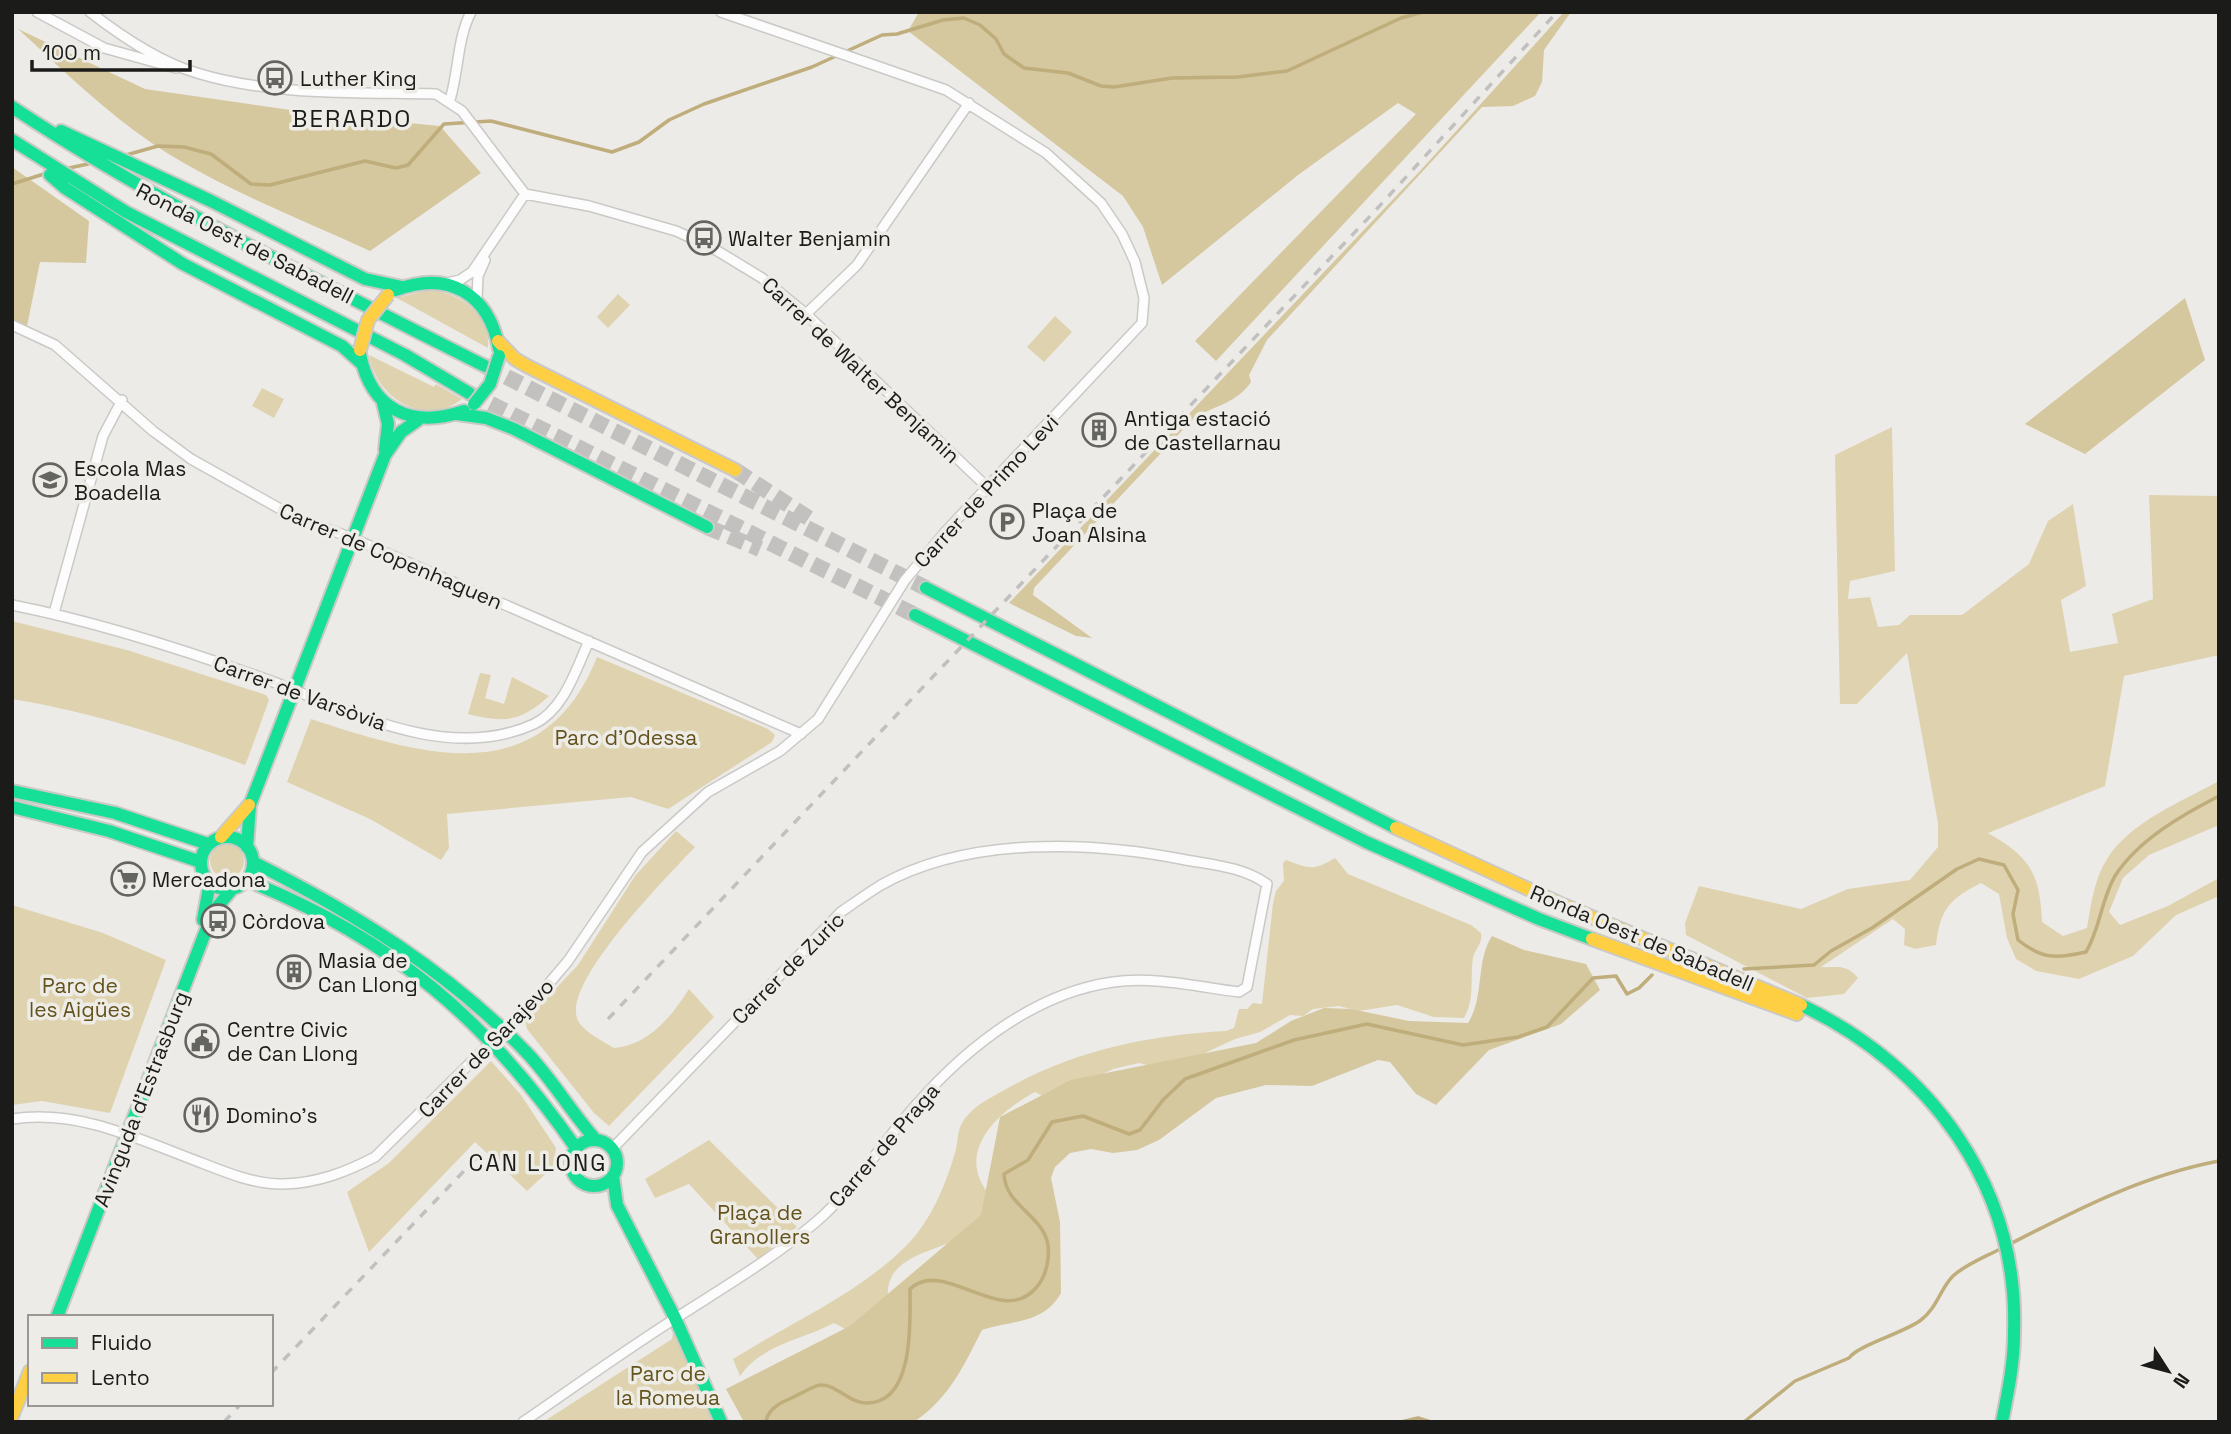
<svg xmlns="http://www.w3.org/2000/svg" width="2231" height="1434" font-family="'Space Grotesk',sans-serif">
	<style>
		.green { fill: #dfd2af }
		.forest { fill: #d5c79e }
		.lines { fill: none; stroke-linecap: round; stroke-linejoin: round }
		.stream { stroke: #bfad7b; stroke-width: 3.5 }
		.highway-tunnel { stroke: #c3c1bf; stroke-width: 16; stroke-dasharray: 16 8; stroke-linecap: butt }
		.street-casing { stroke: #cac9c6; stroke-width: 12 }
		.fast-casing { stroke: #cac9c6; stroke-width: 16 }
		.slow-casing { stroke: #cac9c6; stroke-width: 16 }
		.street { stroke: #fcfcfc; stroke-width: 9 }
		.fast { stroke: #16e098; stroke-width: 12 }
		.slow { stroke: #ffcf43; stroke-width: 12 }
		.rail { stroke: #c1c0bf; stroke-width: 3.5; stroke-dasharray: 9 9; stroke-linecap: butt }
		.fast-bridge-casing { stroke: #cac9c6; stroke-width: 16; stroke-linecap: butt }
		.slow-bridge-casing { stroke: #cac9c6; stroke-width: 16; stroke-linecap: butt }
		.fast-bridge { stroke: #16e098; stroke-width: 12 }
		.slow-bridge { stroke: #ffcf43; stroke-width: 12 }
		.labels { text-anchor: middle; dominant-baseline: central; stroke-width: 7; stroke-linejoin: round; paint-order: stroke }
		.poi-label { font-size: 21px; fill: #1b1b19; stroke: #eeece7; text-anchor: start }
		.street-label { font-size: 21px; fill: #1b1b19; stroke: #eeece7 }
		.park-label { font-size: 21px; fill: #63521b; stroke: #eeece7 }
		.neighbourhood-label { font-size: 23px; letter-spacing: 2px; fill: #1b1b19; stroke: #eeece7 }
		.quarter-label { font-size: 24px; letter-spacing: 2px; fill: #1b1b19; stroke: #eeece7 }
	</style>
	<rect width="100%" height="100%" fill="#edebe8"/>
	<!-- green -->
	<path class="green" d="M428,290C459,291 491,315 488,348L397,298Z
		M618,294L630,305L608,328L597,317Z
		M1055,316L1072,332L1044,362L1027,347Z
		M369,355L434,387L436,384L462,399C424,428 376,398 369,355Z
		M262,388L284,399L274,418L252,406Z
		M1892,427L1895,571L1850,581L1848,599L1870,597L1878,627L1899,625L1910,615H1962L2029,564L2048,521L2073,504L2086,586L2061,600L2070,652L2118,643L2112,614L2153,599L2149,495L2219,496V655L2124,676L2105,786L1988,833C2030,857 2040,873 2042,922L2063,936L2087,928C2091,905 2094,879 2107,859C2131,821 2181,802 2219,781V825L2149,855L2123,878L2109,912L2120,925L2168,906L2219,878V896L2176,915L2133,956L2079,979L2036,971L2016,959L2007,938L1999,894L1981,883C1949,899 1940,910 1936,945L1915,949L1904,945L1905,929L1893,919L1821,967C1836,968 1846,963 1858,978L1844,994L1807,998L1686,935L1685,923L1699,886L1801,909L1848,889L1910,880L1938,847V823L1907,653L1857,704H1840L1835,455Z
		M12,621L127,650L266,695L269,700L248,758L245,765C169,737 92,712 12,699Z
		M597,657L768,729L775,735L772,742L668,809L631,797L447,814L449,848L441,860L370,819L287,782L311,719C421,755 542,794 597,657Z
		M480,673L491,675L485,698L504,704L512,677L549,696C521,722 504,723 468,714Z
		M676,831L695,847C669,875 564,980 577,1018C581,1031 603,1041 614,1048C649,1045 672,1016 689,989L714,1017L609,1126L594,1113L527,1029L525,1021L578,965L635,876Z
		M210 861a17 17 0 1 1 34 0a17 17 0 1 1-34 0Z
		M1335,858L1348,874L1471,925L1481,933C1483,944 1475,948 1473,958C1470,979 1475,1000 1464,1018L1434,1017L1397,1005L1359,1011L1339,1006L1313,1009L1303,1016L1290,1015L1260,1032L1235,1039L1188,1061L1155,1067L1139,1063L1113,1069L1050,1100L1035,1092C999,1111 955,1151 988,1193C987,1199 988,1210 985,1215C965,1255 884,1244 888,1297L849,1331L834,1323C802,1340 762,1344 740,1376L733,1359C790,1323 858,1294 906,1246C931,1221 945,1186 955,1153C958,1143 957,1132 962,1123C972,1106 992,1097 1008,1088C1076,1050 1149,1035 1226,1031L1234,1028L1239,1009H1247L1253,1003L1262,1004L1273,903L1276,891L1284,881L1283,863L1286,860C1309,868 1312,872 1335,858Z
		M12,905L103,933L166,960L110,1113L42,1101L12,1105Z
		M491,1061L521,1095L556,1148L553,1167L527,1191L475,1142L369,1252L347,1192L389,1163Z
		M709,1140L797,1227L758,1259L689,1184L655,1198L645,1179Z
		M675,1318L729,1422H543L672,1339Z"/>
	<!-- forest -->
	<path class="forest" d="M919,12H1541L1216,361L1195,341L1416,114L1398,103L1298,175L1162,285L1143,227L1123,196L908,31Z
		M1564,12H1571L1544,50L1542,82L1535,96L1513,106L1482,107L1267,340L1249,375L1251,382C1237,403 1214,406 1194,418L1034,588L1033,595L1092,638L1076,636L1009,603L1420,171Z
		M18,29L145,89L325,115L440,126L481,173L370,251C299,218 222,189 156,146C105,112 62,69 18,29Z
		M12,167L89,221L86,263L40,262L27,326L12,319Z
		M2185,298L2205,360L2085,454L2025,424Z
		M1492,936L1524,950L1586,964L1600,990L1561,1024L1489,1050L1436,1105L1416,1094L1390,1062L1378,1060L1312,1086L1266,1085L1216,1098L1159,1140L1137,1150L1113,1153L1091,1149L1070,1153L1055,1167L1051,1178L1060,1222L1061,1293C1044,1324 1012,1320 982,1330C963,1367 950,1397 914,1422H744L726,1389L850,1326L981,1215L1000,1117L1071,1080L1256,1043L1291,1021L1324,1008L1351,1009L1409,1021L1468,1023C1485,996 1475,963 1492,936Z"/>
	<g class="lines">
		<!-- stream -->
		<path class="stream" d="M126,155L158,146L184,147L211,154L251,184L270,185L365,161L396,168L408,165L444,124L491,121L612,152L639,142L669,120L704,104L812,67L882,35L897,34L943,20L964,18L980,25L996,39L1004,54L1024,68L1068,73L1101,86L1114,87L1172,78L1238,77L1287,71L1401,18L1423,12
			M69,168L88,164
			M12,184L44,174
			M1744,969L1814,965L1831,951L1872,928L1957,869L1979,859L2004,865L2018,890L2013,914L2018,940C2042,959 2056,959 2086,952C2100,929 2101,900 2115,876C2138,840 2182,815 2219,796
			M2010,1244C2078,1209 2144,1175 2219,1161
			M766,1422C767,1412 777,1404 787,1400C797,1396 806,1390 816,1386C833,1380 848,1403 866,1403C915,1404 910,1320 910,1289C944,1257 1000,1327 1035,1289C1042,1282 1045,1274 1047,1265C1058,1216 1006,1213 1004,1174L1028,1160L1052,1122L1083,1116L1129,1134L1140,1130L1163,1100L1185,1079L1294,1040L1367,1024L1463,1045L1518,1037L1547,1027L1593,978L1616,976L1627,994L1639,988L1652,975
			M1401,1422L1418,1418L1431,1422
			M1744,1422L1795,1381L1849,1358C1858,1345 1904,1333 1921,1320C1937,1308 1940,1289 1953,1276C1966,1264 1985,1257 2000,1249"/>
		<!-- highway-tunnel -->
		<path class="highway-tunnel" d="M485,366L926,588
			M469,393L915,615
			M735,470L813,521
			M707,527L760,549"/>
		<defs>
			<path id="street" d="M37,12L104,48L176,68
				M90,12C121,36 159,62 197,73C271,96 360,92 436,94L462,111L525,194L589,206L676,231L711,247L762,278L806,314L988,488
				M450,100C459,70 457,39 471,12
				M447,283L460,280L472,272L525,194
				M477,299L478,276L485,260
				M806,314L857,265L969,103
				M12,325L55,345L153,431L191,459L291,515L352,538L801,734
				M12,605C98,622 185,650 268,680C349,710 446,764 534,724C564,710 576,669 589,641
				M54,613L103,436L122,400
				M12,1119C80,1109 140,1140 202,1163C227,1173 257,1185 284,1184C318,1183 346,1172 375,1157L540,994L568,961L642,852L708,792L780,751L818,719L905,580L946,531L1142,323L1144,298L1135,262L1122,234L1101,203L1046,153L946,90L721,12
				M523,1422C574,1387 624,1351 676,1318C724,1287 772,1259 816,1222C850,1193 876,1152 905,1118C957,1055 1029,994 1113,982C1153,976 1199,987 1239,992L1247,987L1267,884C1243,867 1214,865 1186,860C1092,841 968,836 881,885C868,893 854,903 841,912L612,1149"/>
			<path id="fast" d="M12,107C163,207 324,284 485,366
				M61,131L211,201L365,279L402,287
				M12,140L126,212L405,355L469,393
				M50,175L65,188L183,264L342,346L361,363
				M396,290C449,270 489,294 499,349
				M360,354C371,410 411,429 464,411
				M383,403L388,424L385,450
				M457,414L486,418L514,429L707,527
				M926,588L1396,828
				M915,615L1366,842L1539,919L1592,939
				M12,791L115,813L208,844
				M12,807L109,831L201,862
				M201 863a26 26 0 1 1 52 0a26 26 0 1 1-52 0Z
				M247,847L250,805L385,455L401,432L418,420
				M253,862C353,912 448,971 527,1053C552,1079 571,1112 596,1140
				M246,880C392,938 487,1020 576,1148
				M203,920L210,882
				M1801,1005C1930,1066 2019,1186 2014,1333C2014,1363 2008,1392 2002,1422
				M571 1163a23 23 0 1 1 46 0a23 23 0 1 1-46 0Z
				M613,1176L617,1205L675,1318L721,1422
				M57,1317L213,912L233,888"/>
			<path id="slow" d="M498,341L515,359L527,366L735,470
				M1396,828L1563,905L1801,1005
				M221,837L249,805
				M1592,939L1797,1014
				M12,1416L30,1371"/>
		</defs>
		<!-- street casing -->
		<use href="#street" class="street-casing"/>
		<!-- fast casing -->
		<use href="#fast" class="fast-casing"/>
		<!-- slow casing -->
		<use href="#slow" class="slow-casing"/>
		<!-- street -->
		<use href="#street" class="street"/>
		<!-- fast -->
		<use href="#fast" class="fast"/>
		<!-- slow -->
		<use href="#slow" class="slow"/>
		<!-- rail -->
		<path class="rail" d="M608,1019L1374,212L1557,12
			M271,1373L482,1152
			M224,1422L241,1404"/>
		<defs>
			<path id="fast-bridge" d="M474,404L490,384L499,356"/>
			<path id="slow-bridge" d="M360,350L368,320L388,295"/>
		</defs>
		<!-- fast-bridge casing -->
		<use href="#fast-bridge" class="fast-bridge-casing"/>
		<!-- slow-bridge casing -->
		<use href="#slow-bridge" class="slow-bridge-casing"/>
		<!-- fast-bridge -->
		<use href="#fast-bridge" class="fast-bridge"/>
		<!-- slow-bridge -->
		<use href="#slow-bridge" class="slow-bridge"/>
	</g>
	<!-- icons -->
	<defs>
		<symbol id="bus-ring" viewBox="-11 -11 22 22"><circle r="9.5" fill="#eeece7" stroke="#646461" stroke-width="1.5"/><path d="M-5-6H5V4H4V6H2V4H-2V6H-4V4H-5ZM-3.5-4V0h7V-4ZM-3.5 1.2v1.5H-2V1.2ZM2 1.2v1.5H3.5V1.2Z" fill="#646461"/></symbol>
		<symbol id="building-ring" viewBox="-11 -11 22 22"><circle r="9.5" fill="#eeece7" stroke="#646461" stroke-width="1.5"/><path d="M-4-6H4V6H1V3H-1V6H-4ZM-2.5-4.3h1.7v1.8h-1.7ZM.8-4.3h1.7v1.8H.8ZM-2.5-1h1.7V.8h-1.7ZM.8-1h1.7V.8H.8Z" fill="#646461"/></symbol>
		<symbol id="school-ring" viewBox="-11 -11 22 22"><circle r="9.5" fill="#eeece7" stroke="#646461" stroke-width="1.5"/><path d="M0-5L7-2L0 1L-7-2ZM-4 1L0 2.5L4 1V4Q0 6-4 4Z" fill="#646461"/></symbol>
		<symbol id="parking-ring" viewBox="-11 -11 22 22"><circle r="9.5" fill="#eeece7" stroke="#646461" stroke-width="1.5"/><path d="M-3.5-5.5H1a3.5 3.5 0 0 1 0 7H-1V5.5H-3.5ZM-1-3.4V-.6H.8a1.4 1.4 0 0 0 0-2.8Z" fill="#646461"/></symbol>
		<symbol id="supermarket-ring" viewBox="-11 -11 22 22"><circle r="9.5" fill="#eeece7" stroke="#646461" stroke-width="1.5"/><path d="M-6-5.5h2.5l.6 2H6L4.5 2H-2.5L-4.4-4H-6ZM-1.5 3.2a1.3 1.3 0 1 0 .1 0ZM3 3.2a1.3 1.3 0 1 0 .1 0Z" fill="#646461"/></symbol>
		<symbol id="civic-ring" viewBox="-11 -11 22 22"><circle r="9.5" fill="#eeece7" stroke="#646461" stroke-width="1.5"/><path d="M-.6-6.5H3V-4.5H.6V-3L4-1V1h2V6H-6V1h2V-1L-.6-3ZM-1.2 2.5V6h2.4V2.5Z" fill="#646461"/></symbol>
		<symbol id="restaurant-ring" viewBox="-11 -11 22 22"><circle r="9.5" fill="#eeece7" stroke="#646461" stroke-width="1.5"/><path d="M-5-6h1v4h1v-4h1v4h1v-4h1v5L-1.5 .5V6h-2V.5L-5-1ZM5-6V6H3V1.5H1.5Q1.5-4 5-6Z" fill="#646461"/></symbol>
	</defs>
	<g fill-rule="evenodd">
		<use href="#bus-ring" x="256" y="59" width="38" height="38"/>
		<use href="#bus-ring" x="685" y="219" width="38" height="38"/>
		<use href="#building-ring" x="1080" y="411" width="38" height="38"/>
		<use href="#school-ring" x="31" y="461" width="38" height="38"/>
		<use href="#parking-ring" x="988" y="503" width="38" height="38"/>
		<use href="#supermarket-ring" x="109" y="860" width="38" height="38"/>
		<use href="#bus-ring" x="199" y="902" width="38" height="38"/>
		<use href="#building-ring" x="275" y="953" width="38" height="38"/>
		<use href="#civic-ring" x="183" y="1022" width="38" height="38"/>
		<use href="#restaurant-ring" x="182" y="1096" width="38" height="38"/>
	</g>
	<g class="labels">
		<!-- poi labels -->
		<g class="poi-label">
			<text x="300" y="78">Luther King</text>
			<text x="728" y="238">Walter Benjamin</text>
			<text x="1124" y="418">Antiga estació<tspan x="1124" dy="24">de Castellarnau</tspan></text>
			<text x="74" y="468">Escola Mas<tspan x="74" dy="24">Boadella</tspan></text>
			<text x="1032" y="510">Plaça de<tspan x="1032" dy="24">Joan Alsina</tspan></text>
			<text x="152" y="879">Mercadona</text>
			<text x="242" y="921">Còrdova</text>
			<text x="318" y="960">Masia de<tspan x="318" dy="24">Can Llong</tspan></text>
			<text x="227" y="1029">Centre Civic<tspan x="227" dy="24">de Can Llong</tspan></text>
			<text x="226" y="1115">Domino's</text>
		</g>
		<!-- street labels -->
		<g class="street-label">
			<text transform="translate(245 243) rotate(27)">Ronda Oest de Sabadell</text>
			<text transform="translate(861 370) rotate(43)">Carrer de Walter Benjamin</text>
			<text transform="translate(986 491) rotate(-47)">Carrer de Primo Levi</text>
			<text transform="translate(391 556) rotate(23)">Carrer de Copenhaguen</text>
			<text transform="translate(300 693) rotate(20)">Carrer de Varsòvia</text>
			<text transform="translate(1642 938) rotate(23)">Ronda Oest de Sabadell</text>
			<text transform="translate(788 968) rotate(-45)">Carrer de Zuric</text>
			<text transform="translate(486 1048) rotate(-46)">Carrer de Sarajevo</text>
			<text transform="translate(141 1099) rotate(-69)">Avinguda d'Estrasburg</text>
			<text transform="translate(884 1145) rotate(-49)">Carrer de Praga</text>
		</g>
		<!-- park labels -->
		<g class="park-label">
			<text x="626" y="737">Parc d'Odessa</text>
			<text x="80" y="985">Parc de<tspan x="80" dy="24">les Aigües</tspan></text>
			<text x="760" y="1212">Plaça de<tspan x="760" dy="24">Granollers</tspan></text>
			<text x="668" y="1373">Parc de<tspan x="668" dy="24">la Romeua</tspan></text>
		</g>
		<!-- neighbourhood labels -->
		<g class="neighbourhood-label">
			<text x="538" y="1163">CAN LLONG</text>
		</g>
		<!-- quarter labels -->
		<g class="quarter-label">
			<text x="352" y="118">BERARDO</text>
		</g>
	</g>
	<!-- border -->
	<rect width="2231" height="1434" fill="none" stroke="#1b1b19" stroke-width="28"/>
	<!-- legend -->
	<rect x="28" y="1315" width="245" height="91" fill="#eeece7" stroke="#9a9895" stroke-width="2"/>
	<rect x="42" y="1338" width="35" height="10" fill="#16e098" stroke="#9a9895" stroke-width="2"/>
	<text x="91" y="1350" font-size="21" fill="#1b1b19">Fluido</text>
	<rect x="42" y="1373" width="35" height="10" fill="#ffcf43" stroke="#9a9895" stroke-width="2"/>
	<text x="91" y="1385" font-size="21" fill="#1b1b19">Lento</text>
	<!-- north arrow -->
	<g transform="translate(2168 1371) rotate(126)" stroke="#eeece7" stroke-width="5" paint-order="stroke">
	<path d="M0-5L12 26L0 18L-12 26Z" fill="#1b1b19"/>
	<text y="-10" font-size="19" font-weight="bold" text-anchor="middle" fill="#1b1b19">N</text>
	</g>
	<!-- scale -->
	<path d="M32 60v10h158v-10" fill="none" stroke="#1b1b19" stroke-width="3.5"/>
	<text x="42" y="60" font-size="21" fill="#1b1b19" stroke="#eeece7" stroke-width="5" paint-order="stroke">100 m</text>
</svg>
